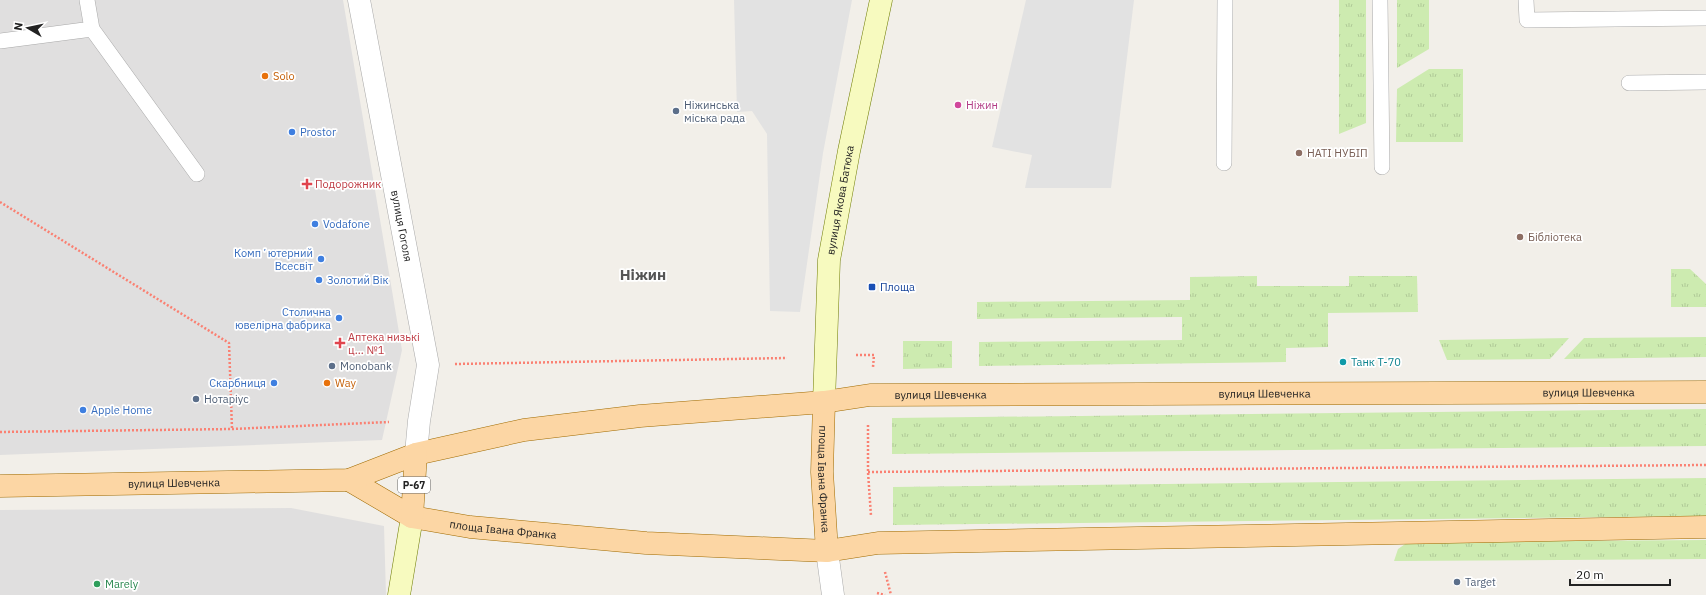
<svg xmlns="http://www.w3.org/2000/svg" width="1706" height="595" font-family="'IBM Plex Sans',sans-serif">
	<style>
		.residential { fill: #e0dfdf }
		.grass { fill: url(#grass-tufts) }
		.parking { fill: #e2e2e2 }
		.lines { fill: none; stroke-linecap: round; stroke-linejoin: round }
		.lane-casing { stroke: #a9a9a9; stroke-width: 16 }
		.street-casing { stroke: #a9a9a9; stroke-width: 23 }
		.secondary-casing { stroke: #707d05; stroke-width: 23 }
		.primary-casing { stroke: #a06b00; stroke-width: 23 }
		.path { stroke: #fa8072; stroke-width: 2.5; stroke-dasharray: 2 2; stroke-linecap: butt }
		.lane { stroke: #fff; stroke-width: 15 }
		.street { stroke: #fff; stroke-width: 22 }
		.secondary { stroke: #f7fabf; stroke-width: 22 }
		.primary { stroke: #fcd6a4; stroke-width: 22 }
		.food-dot { fill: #e8710a; stroke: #fff; stroke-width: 1.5 }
		.hotel-dot { fill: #d1479c; stroke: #fff; stroke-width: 1.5 }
		.service-dot { fill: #5c6f8a; stroke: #fff; stroke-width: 1.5 }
		.shop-dot { fill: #3f7fe0; stroke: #fff; stroke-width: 1.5 }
		.education-dot { fill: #8d6e63; stroke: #fff; stroke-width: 1.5 }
		.health-dot { fill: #e0444e; stroke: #fff; stroke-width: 1.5 }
		.transit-dot { fill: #1a4fb4; stroke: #fff; stroke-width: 1.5 }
		.culture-dot { fill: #0f9aa8; stroke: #fff; stroke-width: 1.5 }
		.leisure-dot { fill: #2e9e5b; stroke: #fff; stroke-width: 1.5 }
		.labels { text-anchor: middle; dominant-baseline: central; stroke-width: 3.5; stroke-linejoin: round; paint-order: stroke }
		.shield { fill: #fff; stroke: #646464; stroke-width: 1 }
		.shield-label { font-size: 10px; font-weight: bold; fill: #222 }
		.food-label { font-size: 11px; fill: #c56008; stroke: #fff; text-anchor: start }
		.service-label { font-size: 11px; fill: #4e5e75; stroke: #fff; text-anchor: start }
		.hotel-label { font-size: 11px; fill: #b23c85; stroke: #fff; text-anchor: start }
		.shop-label { font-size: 11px; fill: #366cbe; stroke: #fff; text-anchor: start }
		.education-label { font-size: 11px; fill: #785e54; stroke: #fff; text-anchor: start }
		.health-label { font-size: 11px; fill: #be3a42; stroke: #fff; text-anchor: start }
		.street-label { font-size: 11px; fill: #222; stroke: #fff }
		.transit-label { font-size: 11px; fill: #164399; stroke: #fff; text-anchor: start }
		.culture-label { font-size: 11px; fill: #0d838f; stroke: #fff; text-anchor: start }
		.leisure-label { font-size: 11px; fill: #27864d; stroke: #fff; text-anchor: start }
		.district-label { font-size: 15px; font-weight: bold; fill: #555; stroke: #fff }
	</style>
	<defs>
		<pattern id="grass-tufts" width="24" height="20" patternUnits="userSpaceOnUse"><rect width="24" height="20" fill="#cdebb0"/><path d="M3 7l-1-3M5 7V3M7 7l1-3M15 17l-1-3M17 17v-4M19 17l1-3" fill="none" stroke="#b0c997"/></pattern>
	</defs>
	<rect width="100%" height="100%" fill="#f2efe9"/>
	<!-- residential -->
	<path class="residential" d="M0,0H343L402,350L382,440L0,455Z
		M291,508L384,526L386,595H0V510Z"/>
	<!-- grass -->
	<path class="grass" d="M1339,0H1366V123L1339,134Z
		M1397,0H1429V49L1397,68Z
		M1429,69H1463V142H1396L1397,89Z
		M1671,269H1690L1706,284V307H1671Z
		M1257,276V286H1349V276H1417L1418,312L1328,313V347L1286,348V362L979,366V342L1182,340V317L977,319V302L1190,300V277Z
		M1706,337V357L1564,359L1584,338Z
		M1569,338L1550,359L1447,360L1439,340Z
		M903,341H952V368L903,369Z
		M1706,409V446L892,454V418Z
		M1706,478V516L893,525V487Z
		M1706,540V559L1394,561L1398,549L1408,542Z"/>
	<!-- parking -->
	<path class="parking" d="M734,0H852L823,153L800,312L770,311L767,134L752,111L737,112Z
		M1026,0H1134L1111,188H1025L1032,155L992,147Z"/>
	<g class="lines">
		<defs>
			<path id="lane" d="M1380,0L1382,167
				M1526,0L1527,20L1706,18
				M92,29L197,174
				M0,41L92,29L87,0
				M1629,83L1706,82
				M1224,163L1225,0"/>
			<g id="street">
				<path id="s1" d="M359,0L428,365L419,421L416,454"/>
				<path d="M827,551L833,595"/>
			</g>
			<g id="secondary">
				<path id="s2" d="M824,402L829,260L849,151L881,0"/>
				<path d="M399,595L412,517"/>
			</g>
			<g id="primary">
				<path id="s3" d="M824,402L822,472L827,551"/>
				<path id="s4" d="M349,480L412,517L470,527L646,543L827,551L878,543L1706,527"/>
				<path id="s5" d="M0,486L349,480L416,454L524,430L640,416L824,402L870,395L1706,392"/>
				<path d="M412,517L416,454"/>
			</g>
		</defs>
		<!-- lane casing -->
		<use href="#lane" class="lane-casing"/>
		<!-- street casing -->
		<use href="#street" class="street-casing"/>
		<!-- secondary casing -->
		<use href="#secondary" class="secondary-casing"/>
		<!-- primary casing -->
		<use href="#primary" class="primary-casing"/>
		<!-- path -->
		<path class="path" d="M0,202L229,343L232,429
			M856,355H874L873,367
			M455,364L787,358
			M868,425V472L871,516
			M0,432L232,429L389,422
			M868,472L1706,465
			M885,572L891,595
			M877,593L885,595"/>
		<!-- lane -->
		<use href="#lane" class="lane"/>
		<!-- street -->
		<use href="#street" class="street"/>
		<!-- secondary -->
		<use href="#secondary" class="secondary"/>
		<!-- primary -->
		<use href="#primary" class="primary"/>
	</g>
	<!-- markers -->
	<g class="food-dot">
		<circle cx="265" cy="76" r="4"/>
		<circle cx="327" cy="383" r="4"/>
	</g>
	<circle class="hotel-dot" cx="958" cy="105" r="4"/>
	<g class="service-dot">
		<circle cx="676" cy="111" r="4"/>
		<circle cx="332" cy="366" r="4"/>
		<circle cx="196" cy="399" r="4"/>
		<circle cx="1457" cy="582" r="4"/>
	</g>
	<g class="shop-dot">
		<circle cx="292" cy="132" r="4"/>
		<circle cx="315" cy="224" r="4"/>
		<circle cx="321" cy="259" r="4"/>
		<circle cx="319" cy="280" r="4"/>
		<circle cx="339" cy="318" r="4"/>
		<circle cx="274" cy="383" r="4"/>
		<circle cx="83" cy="410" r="4"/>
	</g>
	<g class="education-dot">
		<circle cx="1299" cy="153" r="4"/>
		<circle cx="1520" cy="237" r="4"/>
	</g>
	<g class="health-dot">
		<path d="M305 178h4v4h4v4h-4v4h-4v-4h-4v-4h4z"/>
		<path d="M338 337h4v4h4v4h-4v4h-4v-4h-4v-4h4z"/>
	</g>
	<rect class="transit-dot" x="868" y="283" width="8" height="8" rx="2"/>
	<circle class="culture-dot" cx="1343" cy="362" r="4"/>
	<circle class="leisure-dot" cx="97" cy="584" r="4"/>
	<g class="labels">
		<!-- shield labels -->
		<rect class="shield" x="398" y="477" width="32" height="16" rx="3"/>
		<g class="shield-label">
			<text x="414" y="485">Р-67</text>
		</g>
		<!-- food labels -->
		<g class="food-label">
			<text x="273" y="76">Solo</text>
			<text x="335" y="383">Way</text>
		</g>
		<!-- service labels -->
		<g class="service-label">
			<text x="684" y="105">Ніжинська<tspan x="684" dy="13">міська рада</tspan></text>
			<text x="340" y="366">Monobank</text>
			<text x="204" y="399">Нотаріус</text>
			<text x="1465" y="582">Target</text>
		</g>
		<!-- hotel labels -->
		<g class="hotel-label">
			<text x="966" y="105">Ніжин</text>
		</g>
		<!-- shop labels -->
		<g class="shop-label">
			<text x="300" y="132">Prostor</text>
			<text x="323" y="224">Vodafone</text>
			<text x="313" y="253" text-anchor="end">Компʼютерний<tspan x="313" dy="13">Всесвіт</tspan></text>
			<text x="327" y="280">Золотий Вік</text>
			<text x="331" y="312" text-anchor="end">Столична<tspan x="331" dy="13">ювелірна фабрика</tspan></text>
			<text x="266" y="383" text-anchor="end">Скарбниця</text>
			<text x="91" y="410">Apple Home</text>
		</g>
		<!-- education labels -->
		<g class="education-label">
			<text x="1307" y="153">НАТІ НУБІП</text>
			<text x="1528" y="237">Бібліотека</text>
		</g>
		<!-- health labels -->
		<g class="health-label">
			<text x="315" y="184">Подорожник</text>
			<text x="348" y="337">Аптека низькі<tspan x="348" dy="13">ц... №1</tspan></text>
		</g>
		<!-- street labels -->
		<g class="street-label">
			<text stroke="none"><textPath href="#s2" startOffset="203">вулиця Якова Батюка</textPath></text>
			<text stroke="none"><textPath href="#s1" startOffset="230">вулиця Гоголя</textPath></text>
			<text stroke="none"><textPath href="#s5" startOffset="1598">вулиця Шевченка</textPath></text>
			<text stroke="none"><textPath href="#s5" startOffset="1274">вулиця Шевченка</textPath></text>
			<text stroke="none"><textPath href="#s5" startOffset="950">вулиця Шевченка</textPath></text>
			<text stroke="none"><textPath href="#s3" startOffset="77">площа Івана Франка</textPath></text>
			<text stroke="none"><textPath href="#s5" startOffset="174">вулиця Шевченка</textPath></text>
			<text stroke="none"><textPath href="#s4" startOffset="165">площа Івана Франка</textPath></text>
		</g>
		<!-- transit labels -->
		<g class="transit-label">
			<text x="880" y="287">Площа</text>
		</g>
		<!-- culture labels -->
		<g class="culture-label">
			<text x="1351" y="362">Танк Т-70</text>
		</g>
		<!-- leisure labels -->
		<g class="leisure-label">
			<text x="105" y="584">Marely</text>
		</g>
		<!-- district labels -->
		<g class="district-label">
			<text x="643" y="274">Ніжин</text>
		</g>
	</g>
	<!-- north arrow -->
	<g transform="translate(28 28) rotate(279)" stroke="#ffffff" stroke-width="3" paint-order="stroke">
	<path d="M0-3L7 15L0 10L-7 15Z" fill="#222222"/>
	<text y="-6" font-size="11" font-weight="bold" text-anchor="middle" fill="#222222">N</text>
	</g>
	<!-- scale -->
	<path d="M1570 579v6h100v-6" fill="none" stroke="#222222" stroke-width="2"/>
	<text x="1576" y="579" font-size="12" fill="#222222" stroke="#ffffff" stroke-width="3" paint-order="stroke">20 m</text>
</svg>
